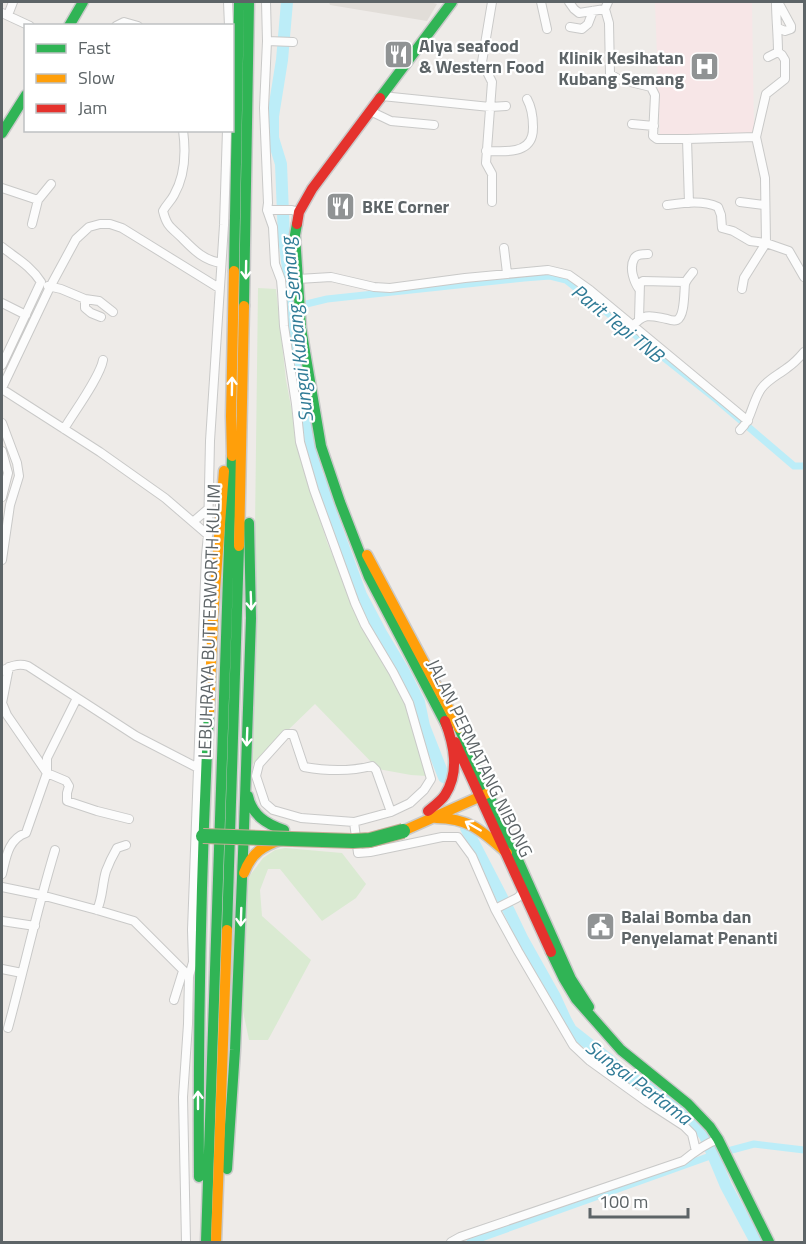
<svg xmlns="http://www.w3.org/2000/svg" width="806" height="1244" font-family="'Titillium Web',sans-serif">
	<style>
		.education { fill: #e1ddd8 }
		.medical { fill: #f7e6e7 }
		.green { fill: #daead2 }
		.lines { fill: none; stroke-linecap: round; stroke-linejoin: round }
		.canal { stroke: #bcedf8; stroke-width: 7 }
		.river { stroke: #bcedf8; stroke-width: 12 }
		.street-casing { stroke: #c9c9c8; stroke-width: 10 }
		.fast-casing { stroke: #cacaca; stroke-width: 13 }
		.slow-casing { stroke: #cacaca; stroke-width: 13 }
		.jam-casing { stroke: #cacaca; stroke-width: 13 }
		.street { stroke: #fcfcfc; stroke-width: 8 }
		.fast { stroke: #30b455; stroke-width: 10 }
		.slow { stroke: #ff9f0a; stroke-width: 10 }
		.jam { stroke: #e5322d; stroke-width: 10 }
		.fast-bridge-casing { stroke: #c6ab94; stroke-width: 16; stroke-linecap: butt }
		.fast-bridge { stroke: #30b455; stroke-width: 14 }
		.oneway { stroke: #fff }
		.labels { text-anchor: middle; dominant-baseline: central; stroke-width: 4.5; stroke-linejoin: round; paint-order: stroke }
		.poi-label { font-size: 18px; font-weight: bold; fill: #5d6467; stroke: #fff; text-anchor: start }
		.street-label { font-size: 18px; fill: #5d6467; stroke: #fff }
		.water-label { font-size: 20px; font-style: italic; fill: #307b96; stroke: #fff }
	</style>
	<rect width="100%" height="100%" fill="#eeebe8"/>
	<!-- education -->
	<path class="education" d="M329,2H430L437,4L427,21L330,5Z"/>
	<!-- medical -->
	<path class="medical" d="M655,2H752L754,132L729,137L660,136Z"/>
	<!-- green -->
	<path class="green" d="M258,288L276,289L286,380L300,454L327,542L362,625L407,704L427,776L411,775L378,769L315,704L252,765Z
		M285,848L342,853L366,884L356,898L322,921L280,869H268L260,890L262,916L311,960L268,1040H249L243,1011L248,878L263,858L275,850Z"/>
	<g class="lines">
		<!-- canal -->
		<path class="canal" d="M290,308L327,299L524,278L550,276L566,280L717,400L794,466H804
			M470,1242L713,1155L754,1144L804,1150"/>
		<!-- river -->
		<path class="river" d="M287,2L282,60L273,116V138L281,164L284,238L289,276L293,341L297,367L306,402L307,432L312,457L318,477L325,491L332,516L361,595L381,633L403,670L419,702L424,726L444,777
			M466,828L510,913L523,940L555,997L566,1021L571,1030L608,1059L624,1074L643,1084L663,1100L690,1116L705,1136L726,1186L756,1242"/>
		<defs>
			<path id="street" d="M228,2L229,26
				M266,2L267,41L264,108L268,203L267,210L273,227L275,264L281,280L282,291L284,326L296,404L300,442L314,490L355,603L365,625L393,672L409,703L431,779L424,790L410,803L391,812L354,822L301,818L273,810L265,803L256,776L259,764L286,734H293L304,767C327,771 349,772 372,766L376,770L391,812
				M541,2L547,29
				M569,2L574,9L579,13L605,9
				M608,2L605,9L609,23L610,74L618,79L651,87L655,95L653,136L657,139H687L756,137
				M776,2C776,18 778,35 778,52
				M778,2L791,26V29L785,31L778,28
				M2,13L30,26
				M8,15L13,2
				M116,26L124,22L138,26
				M570,27L582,29L588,24L593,11
				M267,41L293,42
				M382,96L490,107L506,106
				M370,111L391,121L434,125
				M632,124L654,126
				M183,130C186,152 185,176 174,195C171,201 166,205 163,211C167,227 171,227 182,238C194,250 203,260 221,263
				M687,139L689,203
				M486,151C500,151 527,155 532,136C533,133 533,130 533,127C533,116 532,108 527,99
				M2,188L38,200L51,184
				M492,202V174L486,163L492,82L482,62L492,2
				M740,202L764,205
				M667,205C683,203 703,200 718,207L721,215L722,228L733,231L750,241L766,243L789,251L804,277
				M267,210H292L299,212
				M32,224L38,200
				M2,247C16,258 31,266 41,282L2,365
				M504,248L507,273
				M298,279L331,277L374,287L390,288L465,278L548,270L569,275L590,290L748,421
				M48,286L61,289L85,299V308L91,313L101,317
				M639,289C634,282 629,268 634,259C636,254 643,254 648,254
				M742,289L744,278L766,243L765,178L756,137L766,94L785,79V60L782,55L778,52L768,57
				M85,299L99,301L113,312
				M583,299L590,290
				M2,303L26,315
				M639,319L640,283L643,281L685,282
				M633,326C645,312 651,316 667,319C670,320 674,321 677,320C685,316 684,292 685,284C686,280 690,276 693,272
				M2,388L50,287L76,239L89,227L100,224H110L122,228L219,288
				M2,389L100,452L165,498L208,535
				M2,423L17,463L19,476L10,505L2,560
				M64,429C74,412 100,377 103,360
				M740,430C752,419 752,402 761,389C767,380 778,375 787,368C793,364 799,358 804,352
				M2,451L8,473L2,497
				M194,521L208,509
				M9,667L2,703L7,715L47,773L66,781L69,786L67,793V801L97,811L129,819
				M2,671C11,666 18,663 28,666L136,736L198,768
				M354,822L358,853L370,852L442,837H458L472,856L495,909L518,951L573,1045L590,1061L647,1102L684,1126L692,1134L696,1151
				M2,874C6,858 8,839 26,833L47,773V758L77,698
				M2,887L41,895L97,910L134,921L189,976
				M495,909L517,898L523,893
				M97,910C103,897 102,884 106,871C109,863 113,855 117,848L126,845
				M2,921L35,926
				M2,969L22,973
				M174,1000L183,971
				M8,1028C24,969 37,909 55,850
				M186,1242L183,1097L188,1024L189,976L193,962L192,930L206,555L208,535L210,441L224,225L227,130
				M451,1242L460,1237L683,1161C694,1152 705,1144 718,1139"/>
			<path id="fast" d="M69,26L83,2
				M380,98L452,2
				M2,133L26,95
				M297,224L295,235L301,328L321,446L340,502L369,577L448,728
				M234,271L239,2
				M244,306L249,2
				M459,728L571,979L589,1007
				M248,796C252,815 266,824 284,830
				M227,930L239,546
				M551,952L564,979L576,999L621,1050L688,1104L710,1127L718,1139L769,1242
				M227,1169L235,1050L244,829L251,618L249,523
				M199,1177C198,1021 201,866 209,711
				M206,1242L232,456"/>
			<path id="slow" d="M232,456L231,416L234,271
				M239,546L244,306
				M367,555L459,728
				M209,711L213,617L224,471
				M436,818C470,818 483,832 507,853
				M403,831L488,793
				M244,873C252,852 263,846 283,839
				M216,1242L227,930"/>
			<path id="jam" d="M297,224L299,212L312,189L380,98
				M455,742L551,952
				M428,811C434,806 441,801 445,795C460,772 454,745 445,721"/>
		</defs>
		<!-- street casing -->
		<use href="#street" class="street-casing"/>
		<!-- fast casing -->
		<use href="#fast" class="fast-casing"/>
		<!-- slow casing -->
		<use href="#slow" class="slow-casing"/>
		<!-- jam casing -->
		<use href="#jam" class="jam-casing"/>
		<!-- street -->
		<use href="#street" class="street"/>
		<!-- fast -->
		<use href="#fast" class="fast"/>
		<!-- slow -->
		<use href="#slow" class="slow"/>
		<!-- jam -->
		<use href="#jam" class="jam"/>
		<defs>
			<path id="fast-bridge" d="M203,836L353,841L370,840L403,831"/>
		</defs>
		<!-- fast-bridge casing -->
		<use href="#fast-bridge" class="fast-bridge-casing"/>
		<!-- fast-bridge -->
		<use href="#fast-bridge" class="fast-bridge"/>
	</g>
	<!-- one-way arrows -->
	<defs><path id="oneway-shaft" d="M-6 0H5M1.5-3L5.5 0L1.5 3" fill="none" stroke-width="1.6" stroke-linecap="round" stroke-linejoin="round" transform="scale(1.5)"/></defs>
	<g class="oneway">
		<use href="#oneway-shaft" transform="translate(246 270) rotate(91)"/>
		<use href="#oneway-shaft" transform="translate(232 386) rotate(-89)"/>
		<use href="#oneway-shaft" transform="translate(251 601) rotate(88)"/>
		<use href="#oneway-shaft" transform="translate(247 737) rotate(92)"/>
		<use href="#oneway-shaft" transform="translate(473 826) rotate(-150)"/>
		<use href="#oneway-shaft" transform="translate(241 917) rotate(92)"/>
		<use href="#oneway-shaft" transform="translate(198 1100) rotate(-90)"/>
	</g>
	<!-- icons -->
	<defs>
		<symbol id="restaurant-square" viewBox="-11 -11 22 22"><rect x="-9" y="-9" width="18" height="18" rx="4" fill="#909394" stroke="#fff"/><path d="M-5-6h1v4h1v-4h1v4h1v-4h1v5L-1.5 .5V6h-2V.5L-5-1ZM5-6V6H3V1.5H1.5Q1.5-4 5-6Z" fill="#fff"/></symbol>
		<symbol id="hospital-square" viewBox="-11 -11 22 22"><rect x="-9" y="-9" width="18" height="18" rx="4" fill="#909394" stroke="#fff"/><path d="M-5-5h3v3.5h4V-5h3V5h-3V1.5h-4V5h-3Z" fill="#fff"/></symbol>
		<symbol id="civic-square" viewBox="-11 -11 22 22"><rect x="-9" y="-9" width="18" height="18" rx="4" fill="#909394" stroke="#fff"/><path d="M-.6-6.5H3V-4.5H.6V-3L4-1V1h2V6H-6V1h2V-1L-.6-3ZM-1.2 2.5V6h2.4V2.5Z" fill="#fff"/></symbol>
	</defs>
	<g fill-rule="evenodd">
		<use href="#restaurant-square" x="382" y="38" width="33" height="33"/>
		<use href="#hospital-square" x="688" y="50" width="33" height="33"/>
		<use href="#restaurant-square" x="324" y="190" width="33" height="33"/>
		<use href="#civic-square" x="584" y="910" width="33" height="33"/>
	</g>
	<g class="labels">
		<!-- poi labels -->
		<g class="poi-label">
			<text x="419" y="45">Alya seafood<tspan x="419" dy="21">&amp; Western Food</tspan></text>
			<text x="684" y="57" text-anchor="end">Klinik Kesihatan<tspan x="684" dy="21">Kubang Semang</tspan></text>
			<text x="362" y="206">BKE Corner</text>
			<text x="621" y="916">Balai Bomba dan<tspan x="621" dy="21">Penyelamat Penanti</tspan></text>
		</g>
		<!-- street labels -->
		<g class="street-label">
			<text transform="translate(209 621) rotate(-88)">LEBUHRAYA BUTTERWORTH KULIM</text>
			<text transform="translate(480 758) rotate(64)">JALAN PERMATANG NIBONG</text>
		</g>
		<!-- water labels -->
		<g class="water-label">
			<text transform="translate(618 323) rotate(39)">Parit Tepi TNB</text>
			<text transform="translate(296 330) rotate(-96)">Sungai Kubang Semang</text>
			<text transform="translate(639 1082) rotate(37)">Sungai Pertama</text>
		</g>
	</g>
	<!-- border -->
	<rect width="806" height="1244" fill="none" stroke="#5d6467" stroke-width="6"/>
	<!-- legend -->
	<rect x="24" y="24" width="210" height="108" fill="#ffffff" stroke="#bec1c2" stroke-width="1.5"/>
	<rect x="36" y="44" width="30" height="9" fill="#30b455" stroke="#bec1c2" stroke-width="1.5"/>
	<text x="78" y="54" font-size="18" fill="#5d6467">Fast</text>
	<rect x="36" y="74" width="30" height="9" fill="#ff9f0a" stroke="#bec1c2" stroke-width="1.5"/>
	<text x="78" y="84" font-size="18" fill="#5d6467">Slow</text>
	<rect x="36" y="104" width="30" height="9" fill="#e5322d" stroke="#bec1c2" stroke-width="1.5"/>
	<text x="78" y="114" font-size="18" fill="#5d6467">Jam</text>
	<!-- scale -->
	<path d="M590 1208v9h98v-9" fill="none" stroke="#5d6467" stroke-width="3"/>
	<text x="599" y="1208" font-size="18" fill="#5d6467" stroke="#ffffff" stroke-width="4.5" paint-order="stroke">100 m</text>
</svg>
